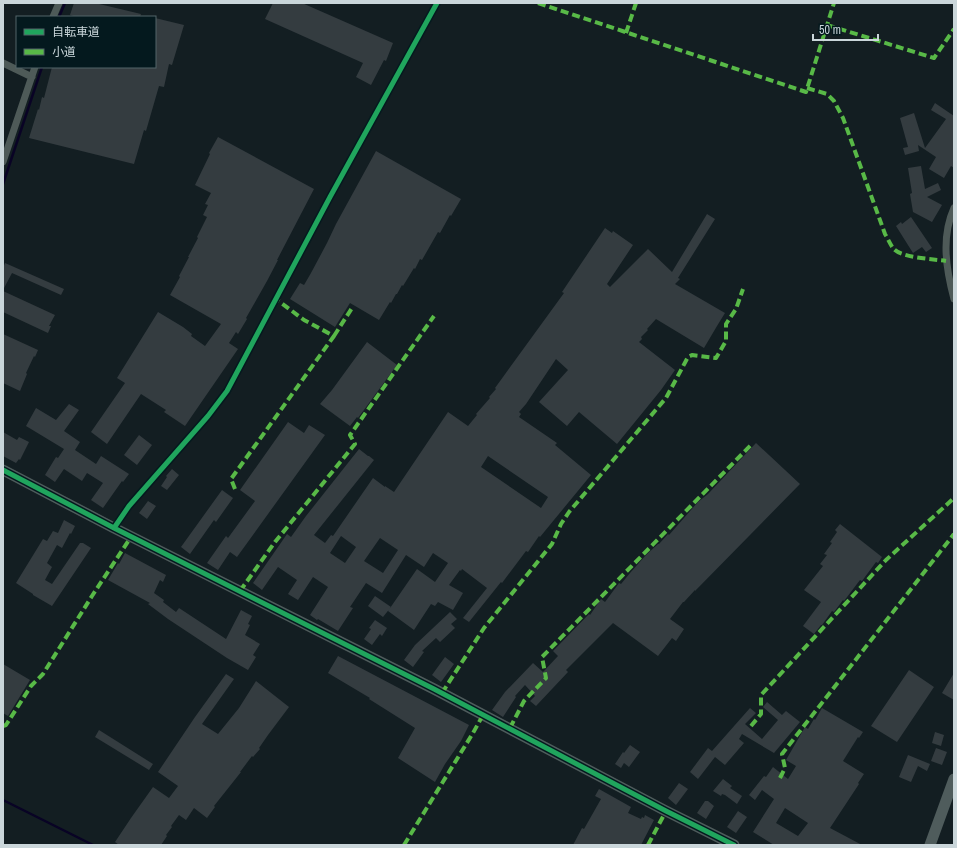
<svg xmlns="http://www.w3.org/2000/svg" width="957" height="848" font-family="'Archivo Narrow','Noto Sans JP',sans-serif">
	<style>
		.lines { fill: none; stroke-linecap: round; stroke-linejoin: round }
		.stream { stroke: #090325; stroke-width: 2.5 }
		.building { fill: #343c40; fill-rule: evenodd }
		.street { stroke: #4e5a58; stroke-width: 7 }
		.secondary { stroke: #4f5c5c; stroke-width: 11 }
		.quiet { stroke: #58b947; stroke-width: 4; stroke-dasharray: 8 4; stroke-linecap: butt }
		.cycleway-casing { stroke: #04191e; stroke-width: 8 }
		.cycleway { stroke: #20a55d; stroke-width: 5 }
	</style>
	<rect width="100%" height="100%" fill="#131e22"/>
	<g class="lines">
		<!-- stream -->
		<path class="stream" d="M59,17L65,3
			M3,184L42,67
			M3,800L93,845"/>
	</g>
	<!-- building -->
	<path class="building" d="M74,3H95L141,14L140,17H77L70,15Z
		M273,3H302L393,43L386,61L384,60L371,85L356,77L363,63L265,19Z
		M155,18L184,25L172,65L169,64L164,87L159,86L146,131L144,130L134,164L29,138L38,109L39,110L42,97L44,98L52,67H155Z
		M935,103L954,116V168L951,166L944,178L929,169L936,157L918,145L919,151L905,155L903,148L908,147L900,118L914,113L925,148L946,119L931,110Z
		M218,137L314,189L277,260H278L267,281L246,318L247,319L238,334L236,332L229,343L238,349L185,426L164,412L166,410L141,394L107,444L91,432L125,383L117,378L158,312L183,327L192,334L191,336L205,346L221,324L170,295L180,277L179,276L189,257H188L198,238L197,237L207,217L203,215L208,205L205,204L211,193L195,185L210,154L209,153Z
		M376,151L461,199L451,216L450,215L440,233L438,232L422,260L420,259L415,269L414,268L403,286L402,285L397,294H396L391,303L390,302L379,320L350,303L335,327L290,299L300,283L304,285L311,273L327,243L336,224Z
		M921,166L925,189L938,183L941,190L927,197L942,205L932,222L913,212L910,194L912,193L908,168Z
		M707,214L715,219L678,278L680,279L675,284L725,313L717,326L704,348L656,319L647,329L648,330L641,337L642,339L639,342L675,370L661,390L617,444L579,412L567,426L539,402L568,370L556,359L526,404L519,412L521,414L519,417L557,443L555,445L591,475L540,537L539,536L528,552L526,551L502,583L501,582L469,622L463,618L487,588L462,569L461,571L460,570L449,585L463,593L453,610L438,602L435,606L431,604L414,630L388,611L417,569L435,582L448,563L433,553L424,567L406,555L382,593L366,583L350,607L353,608L338,631L318,619L317,620L310,615L328,587L313,577L298,600L288,594L297,580L278,567L262,590L253,583L287,534L291,537L306,516L359,449L368,456H369L374,460L314,535L325,543L331,535L333,536L373,478L385,487V486L394,492L448,412L468,426L477,415L476,414L490,398L489,397L496,389L495,388L503,377L564,293L562,292L605,228L612,233L613,231L633,245L607,284L610,287L648,249L672,272ZM488,456L548,497L541,508L481,467ZM341,536L356,547L345,563L330,553ZM380,538L398,550L383,573L364,561Z
		M911,217L932,248L926,252L922,247L913,253L896,226L901,222L902,224Z
		M5,263L64,289L61,295L12,273L3,290V268Z
		M3,291L55,315L49,326H51L48,333L3,312Z
		M3,334L38,350L35,357L34,356L26,373L27,374L20,391L3,383Z
		M367,342L397,365L358,418L357,417L350,426L320,404L332,390Z
		M69,404L79,410L64,431L80,442L75,450L96,464L101,456L129,474L123,482L122,481L103,508L91,500L103,483L87,473L82,481L64,469L55,482L45,475L56,457L58,458L64,449L26,426L36,408L56,420Z
		M288,422L304,433L309,425L325,435L237,557L230,552L218,570L207,563L226,536L228,538L255,501L240,490Z
		M3,432L17,440L19,437L29,442L20,460L19,459L16,463L3,456Z
		M139,435L152,445L137,465L124,455Z
		M756,443L800,484L695,591V590L684,602H683L670,619L684,629L676,641L672,638L658,656L613,623L566,670L568,672L536,706L530,701L535,696L525,685L515,696L516,697L503,717L492,710L505,692L533,663L543,672L558,656L553,651L589,614L590,615L601,599L605,602L619,583L621,584L630,573L646,555L658,544H659L668,534L669,535L698,502L708,494Z
		M172,469L179,475L167,490L161,486L167,477L166,476Z
		M222,490L233,498L216,522L214,520L190,554L181,547Z
		M148,501L156,506L147,519L139,513Z
		M64,520L75,526L71,534L70,533L62,548L57,545L47,563L52,567L45,580L52,584L80,543H83L91,548L52,606L33,595V594L16,583L43,539L47,541L53,531L58,533Z
		M840,524L882,557L878,563L876,562L862,581L860,580L844,601L843,600L834,612L832,611L822,625H821L814,634L803,626L821,602L804,590L823,566L820,564L827,555L824,554L832,543L830,542L837,532L835,530Z
		M125,553L166,575L163,582L160,580L154,593L164,600L163,602L176,612L179,608L226,639L241,610L252,616L248,624L250,625L245,635L260,644L253,655L256,657L248,670L227,658L168,619L148,604L150,603L108,580L118,563L119,564Z
		M375,596L391,607L383,617L368,606Z
		M450,612L457,619L451,624L455,628L440,642L436,638L422,651L424,652L413,667L404,660L415,645Z
		M375,620L387,628L382,636L380,634L372,645L364,639L371,629L369,628Z
		M338,656L469,725L461,741L445,764L435,782L398,758L415,728L369,699L370,698L328,673Z
		M445,657L454,664L441,682L432,675Z
		M3,664L30,680L8,716L3,713Z
		M909,670L934,687L897,742L871,726Z
		M954,673V700L942,693Z
		M226,674L234,679L202,724L218,734L239,708L256,681L289,707L268,735L259,748L260,749L253,757L252,756L240,772H241L214,806L215,807L207,818L194,808L186,820L179,815L171,826L172,827L166,835L167,836L161,845H119L115,842L131,818L153,787L169,798L178,786L158,772L195,717Z
		M767,702L782,715L786,711L800,722L774,753L742,734L739,739L744,743L725,765L715,757L698,779L690,772L708,748L712,751L750,708L756,713L745,724L762,739L778,720L763,707Z
		M822,708L863,732L859,738L858,737L843,761L864,774L858,783L859,784L830,828L862,845H774L753,832L774,799L762,790L755,800L749,795L764,776L766,777L773,767L788,779L796,766L786,760L805,727L808,729L814,719L815,720ZM785,808L808,823L798,836L776,823Z
		M99,730L153,764L149,770L95,737Z
		M935,732L944,735L941,746L932,743Z
		M630,745L640,752L629,767L624,763L621,768L615,764L623,752L624,753Z
		M936,748L947,752L942,765L931,761Z
		M908,755L930,764L927,771L918,766L911,782L899,777Z
		M723,779L732,786L730,788L742,796L737,804L725,795L722,794L721,796L713,791Z
		M679,783L688,789L676,805L668,798Z
		M599,789L631,807L628,813L641,819L642,817L644,818L645,815L654,820L641,845H573L582,828L584,829L601,799L595,796Z
		M705,801H708L714,806L706,819L697,813Z
		M738,811L747,817L736,833L727,827Z"/>
	<g class="lines">
		<!-- street -->
		<path class="street" d="M53,17L59,3
			M3,63L32,77
			M3,162L35,67
			M954,208C941,237 946,269 954,299
			M114,528L129,506L208,416L227,391L330,197L437,3"/>
		<!-- secondary -->
		<path class="secondary" d="M3,470L114,528L434,689L666,811L734,845
			M930,845L954,779"/>
		<!-- quiet -->
		<path class="quiet" d="M538,3L806,92L834,3
			M827,25L934,58L954,29
			M626,33L636,3
			M807,88L827,94L834,101L843,118L885,234C888,239 890,244 893,248C900,258 934,259 946,261
			M334,336L352,308
			M235,489L231,479L334,336L304,320L276,299
			M240,591L275,542L355,444L350,435L434,316
			M442,693L484,628L552,544L561,524L569,512L666,398L688,357L692,355L716,358L726,341V324L736,309L743,289
			M3,726L6,725L31,686L43,674L92,596L131,537
			M751,726L761,714V695L886,560L954,498
			M510,728L524,701L546,678L542,657L752,444
			M780,778L785,768L782,754L954,534
			M404,845L473,733L483,715
			M648,845L666,811"/>
		<defs>
			<path id="cycleway" d="M3,470L114,528L434,689L666,811L734,845
				M114,528L129,506L208,416L227,391L330,197L437,3"/>
		</defs>
		<!-- cycleway casing -->
		<use href="#cycleway" class="cycleway-casing"/>
		<!-- cycleway -->
		<use href="#cycleway" class="cycleway"/>
	</g>
	<!-- border -->
	<rect width="957" height="848" fill="none" stroke="#cad6da" stroke-width="8"/>
	<!-- legend -->
	<rect x="16" y="16" width="140" height="52" fill="#04191e" stroke="#536569"/>
	<rect x="24" y="29" width="20" height="6" fill="#20a55d" stroke="#536569"/>
	<text x="52" y="36" font-size="12" fill="#cad6da">自転車道</text>
	<rect x="24" y="49" width="20" height="6" fill="#58b947" stroke="#536569"/>
	<text x="52" y="56" font-size="12" fill="#cad6da">小道</text>
	<!-- scale -->
	<path d="M813 34v6h65v-6" fill="none" stroke="#cad6da" stroke-width="2"/>
	<text x="819" y="34" font-size="12" fill="#cad6da" stroke="#04191e" stroke-width="3" paint-order="stroke">50 m</text>
</svg>
